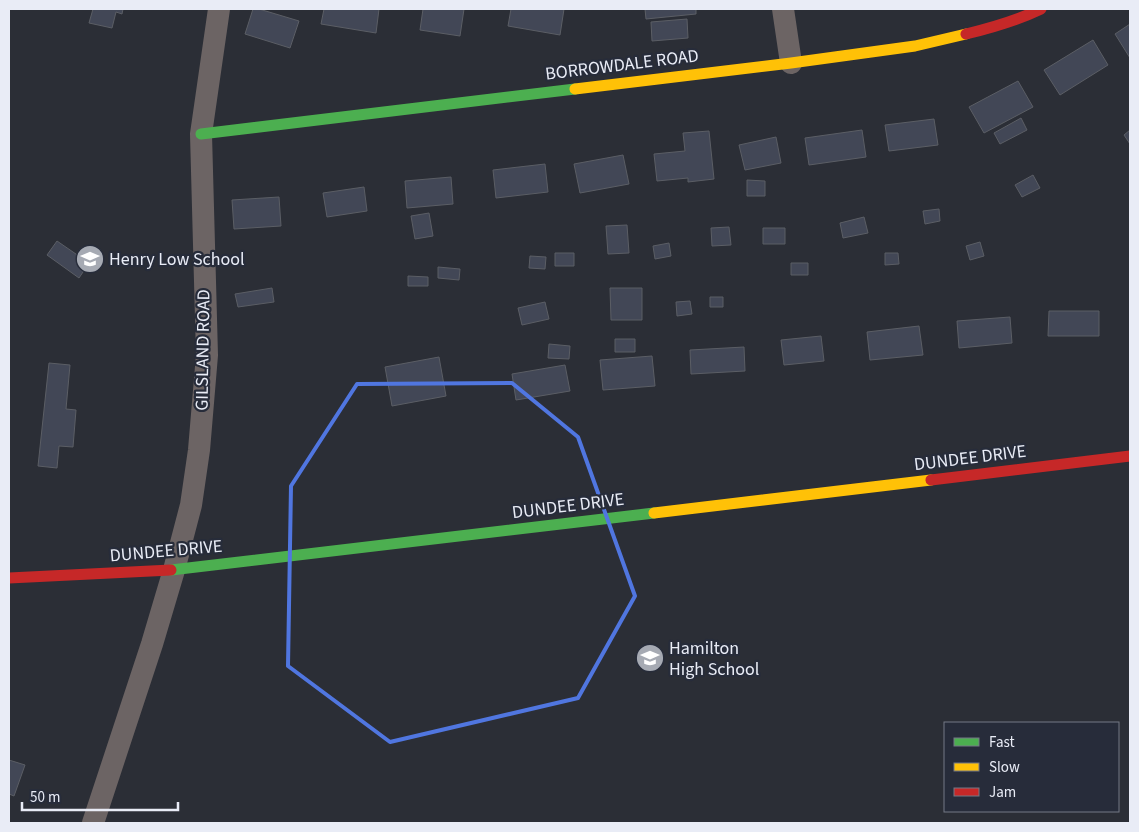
<svg xmlns="http://www.w3.org/2000/svg" width="1139" height="832" font-family="'Source Sans 3',sans-serif">
	<style>
		.building { fill: #424756; stroke: #5b5e65 }
		.lines { fill: none; stroke-linecap: round; stroke-linejoin: round }
		.street { stroke: #6c6464; stroke-width: 22 }
		.fast { stroke: #4caf50; stroke-width: 11 }
		.slow { stroke: #ffc107; stroke-width: 11 }
		.jam { stroke: #c62828; stroke-width: 11 }
		.marked { fill: none; stroke: #5076e0; stroke-width: 4; stroke-linejoin: round }
		.labels { text-anchor: middle; dominant-baseline: central; stroke-width: 4.5; stroke-linejoin: round; paint-order: stroke }
		.street-label { font-size: 18px; fill: #e9ecf6; stroke: #272c3a }
		.poi-label { font-size: 18px; fill: #e9ecf6; stroke: #272c3a; text-anchor: start }
	</style>
	<rect width="100%" height="100%" fill="#2b2e36"/>
	<!-- building -->
	<path class="building" d="M93,9H123L122,14L116,12L112,28L89,23Z
		M253,9H259L299,21L290,48L245,34Z
		M324,9H379L376,33L321,24Z
		M423,9H464L460,36L420,30Z
		M511,9H564L560,35L508,26Z
		M645,9H696V14L646,19Z
		M687,19L688,38L652,41L651,22Z
		M1130,24V58L1115,34Z
		M1093,40L1108,65L1060,95L1044,70Z
		M1018,81L1033,107L984,133L969,107Z
		M1021,118L1027,130L1000,144L994,133Z
		M934,119L938,145L889,151L885,125Z
		M862,130L866,157L809,165L805,138Z
		M1130,130V144L1124,135Z
		M709,131L714,179L688,182V178L657,181L654,154L685,151L683,133Z
		M776,137L781,163L745,170L739,145Z
		M623,155L629,184L580,193L574,164Z
		M545,164L548,192L496,198L493,170Z
		M1033,175L1040,188L1022,197L1015,185Z
		M451,177L453,204L407,208L405,181Z
		M747,180L765,181V196H747Z
		M364,187L367,211L327,217L323,193Z
		M279,197L281,226L234,229L232,200Z
		M939,209L940,221L925,224L923,211Z
		M429,213L433,236L415,239L411,216Z
		M864,217L868,233L843,238L840,223Z
		M627,225L629,253L608,254L606,226Z
		M729,227L731,245L712,246L711,228Z
		M763,228H785V244H763Z
		M57,241L89,263L79,278L47,255Z
		M980,242L984,256L970,260L966,246Z
		M669,243L671,256L655,259L653,246Z
		M555,253H574V266H555Z
		M885,253H898L899,264L885,265Z
		M530,256L546,257L545,269L529,268Z
		M791,263H808V275H791Z
		M438,267L460,269L459,280L438,278Z
		M408,276L428,277V286H408Z
		M272,288L274,302L238,307L235,294Z
		M610,288H642V320H611Z
		M710,297H723V307H710Z
		M690,301L692,314L677,316L676,302Z
		M545,302L549,319L522,325L518,308Z
		M1049,311H1099V336H1048Z
		M1010,317L1012,343L959,348L957,321Z
		M919,326L923,355L870,360L867,332Z
		M821,336L824,361L784,365L781,340Z
		M615,339H635V352H615Z
		M549,344L570,346L569,359L548,358Z
		M744,347L745,371L691,374L690,350Z
		M652,356L655,386L603,390L600,360Z
		M439,357L446,396L392,406L385,367Z
		M49,363L70,365L66,409L76,410L73,447L59,446L57,468L38,466Z
		M565,365L570,391L516,400L512,374Z
		M9,760L25,765L14,796L9,794Z"/>
	<g class="lines">
		<!-- street -->
		<path class="street" d="M783,9L791,63
			M93,823L152,644L174,570L191,505L199,450L207,355L201,134L219,9"/>
		<!-- fast -->
		<path class="fast" d="M201,134L575,89
			M171,570L654,513"/>
		<!-- slow -->
		<path class="slow" d="M575,89L791,63L915,46L966,34
			M654,513L931,480"/>
		<!-- jam -->
		<path class="jam" d="M966,34C991,28 1018,20 1041,9
			M931,480L1130,456
			M9,578L171,570"/>
	</g>
	<!-- marked area -->
	<path class="marked" d="M512,383L578,437L635,596L578,698L390,742L288,666L291,486L357,384Z"/>
	<!-- icons -->
	<defs>
		<symbol id="school-disc" viewBox="-11 -11 22 22"><circle r="9.5" fill="#a6aab3" stroke="#272c3a"/><path d="M0-5L7-2L0 1L-7-2ZM-4 1L0 2.5L4 1V4Q0 6-4 4Z" fill="#fff"/></symbol>
	</defs>
	<g fill-rule="evenodd">
		<use href="#school-disc" x="74" y="243" width="32" height="32"/>
		<use href="#school-disc" x="634" y="642" width="32" height="32"/>
	</g>
	<g class="labels">
		<!-- street labels -->
		<g class="street-label">
			<text transform="translate(622 65) rotate(-7)">BORROWDALE ROAD</text>
			<text transform="translate(203 350) rotate(-89)">GILSLAND ROAD</text>
			<text transform="translate(970 458) rotate(-7)">DUNDEE DRIVE</text>
			<text transform="translate(568 506) rotate(-7)">DUNDEE DRIVE</text>
			<text transform="translate(166 551) rotate(-5)">DUNDEE DRIVE</text>
		</g>
		<!-- poi labels -->
		<g class="poi-label">
			<text x="109" y="259">Henry Low School</text>
			<text x="669" y="648">Hamilton<tspan x="669" dy="21">High School</tspan></text>
		</g>
	</g>
	<!-- border -->
	<rect width="1139" height="832" fill="none" stroke="#e9ecf6" stroke-width="20"/>
	<!-- legend -->
	<rect x="944" y="722" width="175" height="90" fill="#272c3a" stroke="#757985"/>
	<rect x="954" y="738" width="25" height="8" fill="#4caf50" stroke="#757985"/>
	<text x="989" y="747" font-size="15" fill="#e9ecf6">Fast</text>
	<rect x="954" y="763" width="25" height="8" fill="#ffc107" stroke="#757985"/>
	<text x="989" y="772" font-size="15" fill="#e9ecf6">Slow</text>
	<rect x="954" y="788" width="25" height="8" fill="#c62828" stroke="#757985"/>
	<text x="989" y="797" font-size="15" fill="#e9ecf6">Jam</text>
	<!-- scale -->
	<path d="M22 802v8h156v-8" fill="none" stroke="#e9ecf6" stroke-width="2.5"/>
	<text x="30" y="802" font-size="15" fill="#e9ecf6" stroke="#272c3a" stroke-width="4" paint-order="stroke">50 m</text>
</svg>
